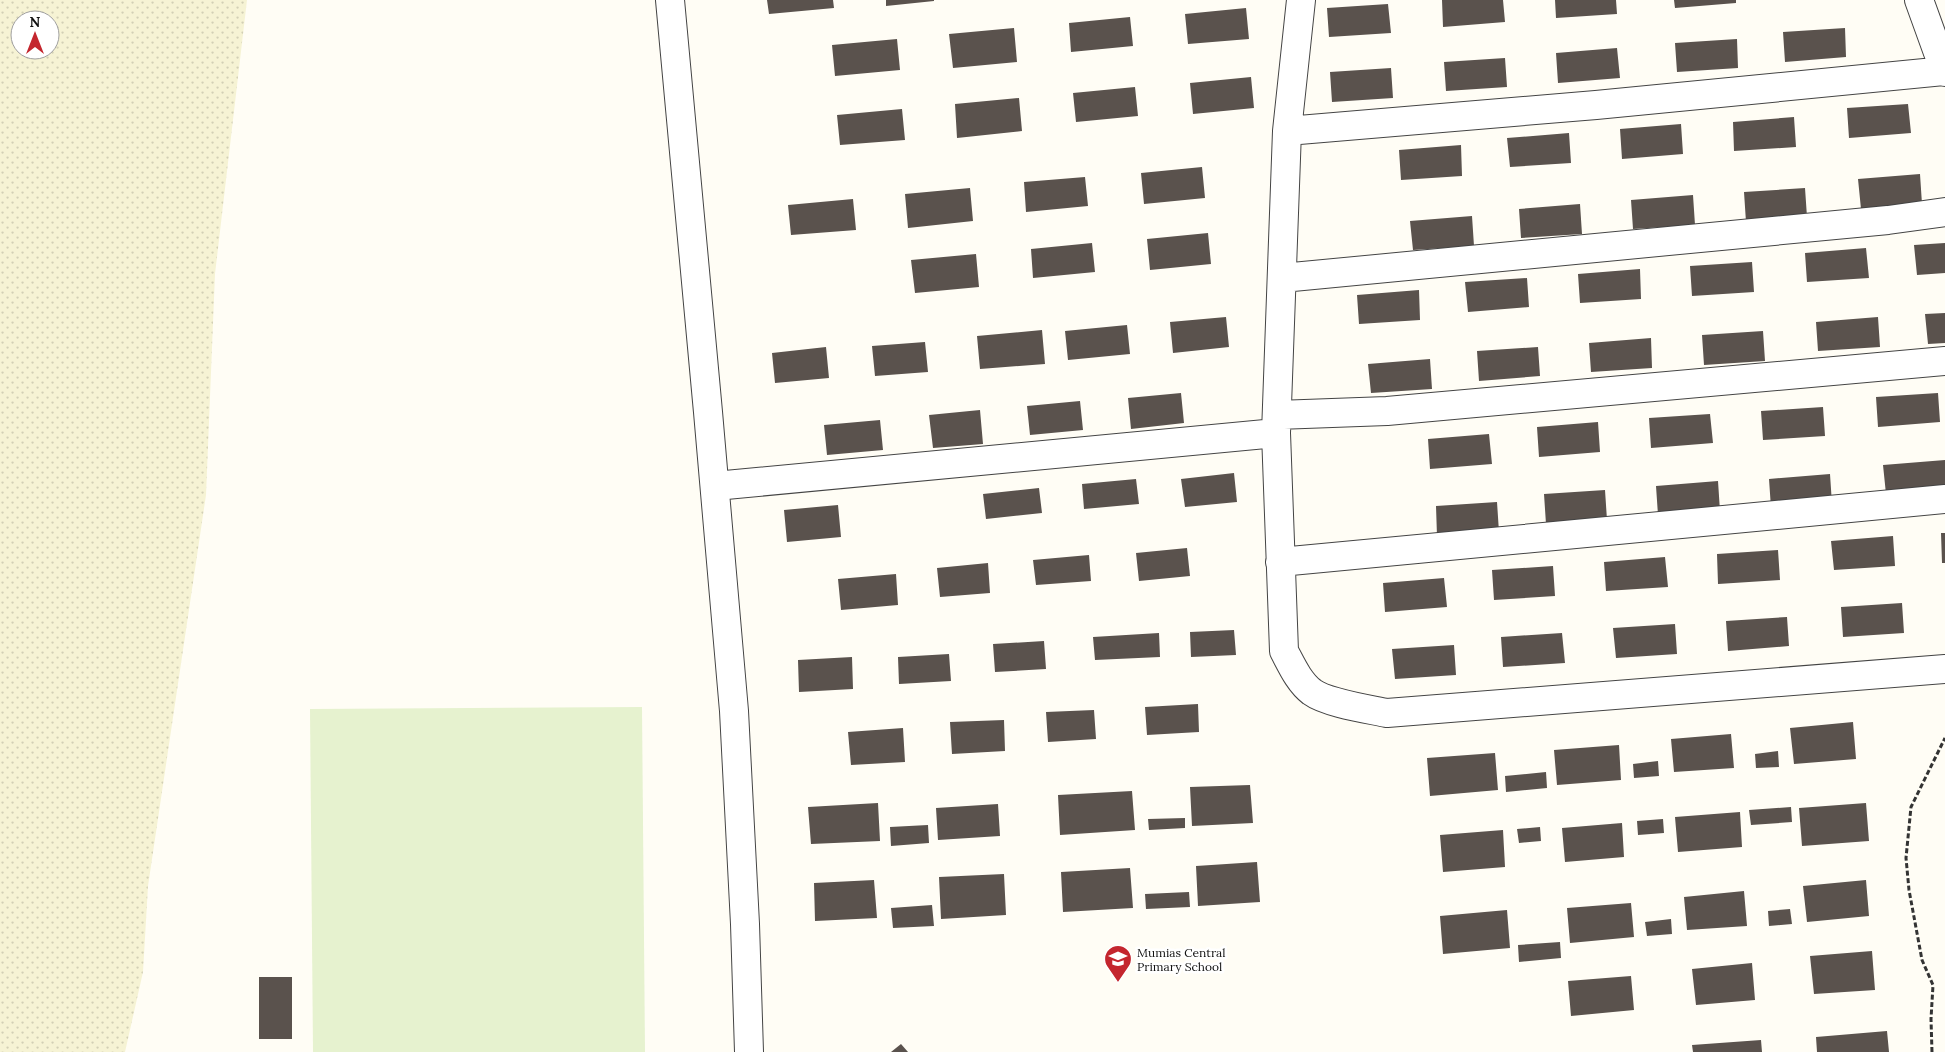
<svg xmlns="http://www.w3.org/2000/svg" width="1945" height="1052" font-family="Lora,serif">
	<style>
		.farmland { fill: url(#farmland-dots); fill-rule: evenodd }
		.pitch { fill: #e6f2cf }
		.building { fill: #5a524d }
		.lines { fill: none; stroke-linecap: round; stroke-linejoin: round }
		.street-casing { stroke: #444; stroke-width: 30 }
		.path { stroke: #333; stroke-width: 3; stroke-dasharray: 5 2.5; stroke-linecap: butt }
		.street { stroke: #fff; stroke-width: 28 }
		.labels { text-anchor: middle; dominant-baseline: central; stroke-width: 5; stroke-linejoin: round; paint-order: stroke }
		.poi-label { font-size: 12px; fill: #111; stroke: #fff; text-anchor: start }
	</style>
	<defs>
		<pattern id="farmland-dots" width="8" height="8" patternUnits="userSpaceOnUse" patternTransform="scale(1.25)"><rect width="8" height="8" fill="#f6f3d4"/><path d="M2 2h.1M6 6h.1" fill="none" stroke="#d2cfb5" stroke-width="1.8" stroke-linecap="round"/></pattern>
	</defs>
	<rect width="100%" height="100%" fill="#fffdf5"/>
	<!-- farmland -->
	<path class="farmland" d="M0,0H247L215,274L206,495L148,886L143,972L125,1052H0ZM20,20H50V50H20Z"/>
	<!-- pitch -->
	<path class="pitch" d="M642,707L645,1052H313L310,709Z"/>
	<!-- building -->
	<path class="building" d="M767,0H833L834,8L769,14Z
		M886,0H934V1L886,6Z
		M1442,0H1503L1505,22L1443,27Z
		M1555,0H1616L1617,14L1556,18Z
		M1674,0H1736V3L1675,8Z
		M1388,4L1391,33L1329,37L1327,8Z
		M1246,8L1249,39L1188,44L1185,14Z
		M1130,17L1133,46L1071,52L1069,23Z
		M1014,28L1017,62L953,68L949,34Z
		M1845,28L1846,57L1785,62L1783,32Z
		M897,39L900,70L835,76L832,45Z
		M1737,39L1738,68L1677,72L1675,43Z
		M1617,48L1620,78L1558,83L1556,53Z
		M1505,58L1507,87L1446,91L1444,62Z
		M1391,68L1393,98L1332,102L1330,72Z
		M1251,77L1254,108L1193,114L1190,83Z
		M1135,87L1138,116L1076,122L1073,93Z
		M1019,98L1022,131L957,138L955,104Z
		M1908,104L1911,133L1849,138L1847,108Z
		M902,109L905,140L840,145L837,115Z
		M1794,117L1796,147L1734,151L1733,122Z
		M1681,124L1683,154L1622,159L1620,129Z
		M1569,133L1571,163L1510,167L1507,138Z
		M1461,145L1462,176L1401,180L1399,150Z
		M1202,167L1205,198L1144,204L1141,173Z
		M1920,174L1922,204L1861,209L1858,179Z
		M1085,177L1088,206L1026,212L1024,182Z
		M970,188L973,221L908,228L905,194Z
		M1805,188L1807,217L1746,222L1744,192Z
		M1693,195L1695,225L1633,229L1631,200Z
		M853,199L856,230L791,235L788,205Z
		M1580,204L1582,234L1521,238L1519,209Z
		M1472,216L1474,246L1413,250L1410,221Z
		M1208,233L1211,264L1150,270L1147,239Z
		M1092,243L1095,272L1033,278L1031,249Z
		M1945,243V273L1917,275L1914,245Z
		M1866,248L1869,278L1807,282L1805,253Z
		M976,254L979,287L915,293L911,260Z
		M1752,262L1754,292L1692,296L1690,266Z
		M1640,269L1641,299L1580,303L1578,274Z
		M1527,278L1529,307L1468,312L1465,282Z
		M1419,290L1420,320L1359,324L1357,295Z
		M1945,313V343L1928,344L1925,314Z
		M1226,317L1229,347L1173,353L1170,322Z
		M1878,317L1880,347L1818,351L1816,322Z
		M1127,325L1130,354L1068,360L1065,331Z
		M1042,330L1045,364L980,369L977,336Z
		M1763,331L1765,361L1704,365L1702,335Z
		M1651,338L1652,368L1591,372L1589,343Z
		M925,342L928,372L875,376L872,346Z
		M826,347L829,378L775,383L772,353Z
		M1538,347L1540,376L1479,381L1477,351Z
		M1430,359L1432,389L1371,393L1368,364Z
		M1181,393L1184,423L1131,429L1128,398Z
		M1938,393L1940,422L1878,427L1876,397Z
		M1080,401L1083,430L1030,435L1027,406Z
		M1823,407L1825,436L1763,440L1761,411Z
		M980,410L983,444L933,448L929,415Z
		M1710,414L1713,443L1651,448L1649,418Z
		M880,420L883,450L827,455L824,425Z
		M1598,422L1600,452L1539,457L1537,427Z
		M1489,434L1492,464L1430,469L1428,439Z
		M1945,460V490L1886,494L1883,465Z
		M1234,473L1237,502L1185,507L1181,479Z
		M1830,474L1832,504L1771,508L1769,479Z
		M1136,479L1139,504L1084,509L1082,484Z
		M1718,481L1720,511L1658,515L1656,486Z
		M1039,488L1042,513L986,519L983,494Z
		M1605,490L1607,520L1546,524L1544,494Z
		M1497,502L1499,532L1437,536L1436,506Z
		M838,505L841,537L787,542L784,510Z
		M1941,533H1945V563H1942Z
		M1893,536L1895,566L1834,570L1831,541Z
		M1187,548L1190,576L1139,581L1136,553Z
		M1778,550L1780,580L1718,584L1717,554Z
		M1089,555L1091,581L1036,585L1033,560Z
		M1665,557L1668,587L1606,591L1604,562Z
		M988,563L990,593L940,597L937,568Z
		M1553,566L1555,596L1494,600L1492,570Z
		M896,574L898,605L841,610L838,579Z
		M1444,578L1447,607L1385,612L1383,583Z
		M1902,603L1904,633L1843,637L1841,607Z
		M1787,617L1789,646L1728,651L1726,621Z
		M1675,624L1677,654L1616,658L1613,628Z
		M1234,630L1236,655L1191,657L1190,632Z
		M1159,633L1160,657L1095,660L1093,637Z
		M1562,633L1565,663L1503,667L1501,637Z
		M1044,641L1046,669L995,672L993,644Z
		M1454,645L1456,675L1395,679L1392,649Z
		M949,654L951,681L899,684L898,657Z
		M852,657L853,689L799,692L798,660Z
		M1198,704L1199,732L1147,735L1145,707Z
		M1094,710L1096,739L1048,742L1046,712Z
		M1004,720L1005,751L952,754L950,722Z
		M1853,722L1856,759L1794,764L1790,728Z
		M903,728L905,762L851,765L848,732Z
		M1731,734L1734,768L1674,772L1671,739Z
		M1619,745L1621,780L1557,785L1554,750Z
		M1778,751L1779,767L1756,768L1755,754Z
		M1495,753L1498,790L1430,796L1427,758Z
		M1658,761L1659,776L1634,778L1633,764Z
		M1546,772L1547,788L1506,792L1505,776Z
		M1250,785L1253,823L1192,826L1190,787Z
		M1132,791L1135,830L1060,835L1058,795Z
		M878,803L880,841L811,844L808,807Z
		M1866,803L1869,841L1802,846L1799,808Z
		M998,804L1000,836L938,840L936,808Z
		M1791,807L1792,822L1751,825L1749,810Z
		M1740,812L1742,847L1678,852L1675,817Z
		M1185,818V828L1149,830L1148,819Z
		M1663,819L1664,833L1638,835L1637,821Z
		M1622,823L1624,857L1565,862L1562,828Z
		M928,825L929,843L891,846L890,827Z
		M1540,827L1541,841L1519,843L1517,829Z
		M1503,830L1505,867L1443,872L1440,835Z
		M1257,862L1260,902L1198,906L1196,866Z
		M1130,868L1133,908L1063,912L1061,872Z
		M1004,874L1006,915L941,919L939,877Z
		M874,880L877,918L815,921L814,883Z
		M1866,880L1869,916L1807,922L1803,886Z
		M1744,891L1747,926L1687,930L1684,897Z
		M1189,892L1190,907L1146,909L1145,894Z
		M1631,903L1634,937L1570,943L1567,908Z
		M932,905L934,926L893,928L891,908Z
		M1790,909L1792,924L1769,926L1768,911Z
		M1507,910L1510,948L1443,954L1440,916Z
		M1671,919L1672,934L1647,936L1645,922Z
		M1560,942L1561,958L1519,962L1518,945Z
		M1872,951L1875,990L1814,994L1810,956Z
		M1752,963L1755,1000L1696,1005L1692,969Z
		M1631,976L1634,1010L1571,1016L1568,981Z
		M259,977H292V1039H259Z
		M1887,1031L1889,1052H1817L1816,1037Z
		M1761,1040L1762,1052H1693L1692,1045Z
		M901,1044L908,1052H891Z"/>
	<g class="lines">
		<defs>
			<path id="street" d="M670,0L708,412L734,711L745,924L749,1052
				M1301,0L1287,131L1276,433L1284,651C1292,666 1299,682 1312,692C1327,703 1368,709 1387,713L1945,669
				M1919,0L1945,72
				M1287,131L1596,105L1945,71
				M1282,278L1888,220L1945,212
				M1277,415L1387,411L1945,361
				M715,486L1276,433
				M1280,562L1945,499"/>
		</defs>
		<!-- street casing -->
		<use href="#street" class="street-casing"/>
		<!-- path -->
		<path class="path" d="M1932,1052L1931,1019L1933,985L1922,960L1909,890L1906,858L1911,807L1945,738"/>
		<!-- street -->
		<use href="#street" class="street"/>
	</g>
	<!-- icons -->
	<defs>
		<symbol id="school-pin" viewBox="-11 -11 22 30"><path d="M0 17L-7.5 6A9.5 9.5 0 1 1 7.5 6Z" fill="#c4262e" stroke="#fff"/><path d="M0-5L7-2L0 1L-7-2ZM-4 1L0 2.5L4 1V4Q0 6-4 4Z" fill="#fff"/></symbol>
	</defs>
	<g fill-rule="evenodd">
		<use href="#school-pin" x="1102" y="943" width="32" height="43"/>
	</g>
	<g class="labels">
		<!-- poi labels -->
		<g class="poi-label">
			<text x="1137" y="952">Mumias Central<tspan x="1137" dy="14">Primary School</tspan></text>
		</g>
	</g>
	<!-- north arrow -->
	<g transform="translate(35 35)"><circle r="24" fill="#ffffff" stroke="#a0a0a0"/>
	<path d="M0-4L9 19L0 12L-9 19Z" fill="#c4262e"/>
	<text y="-8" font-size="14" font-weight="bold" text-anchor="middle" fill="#111111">N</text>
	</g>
</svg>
